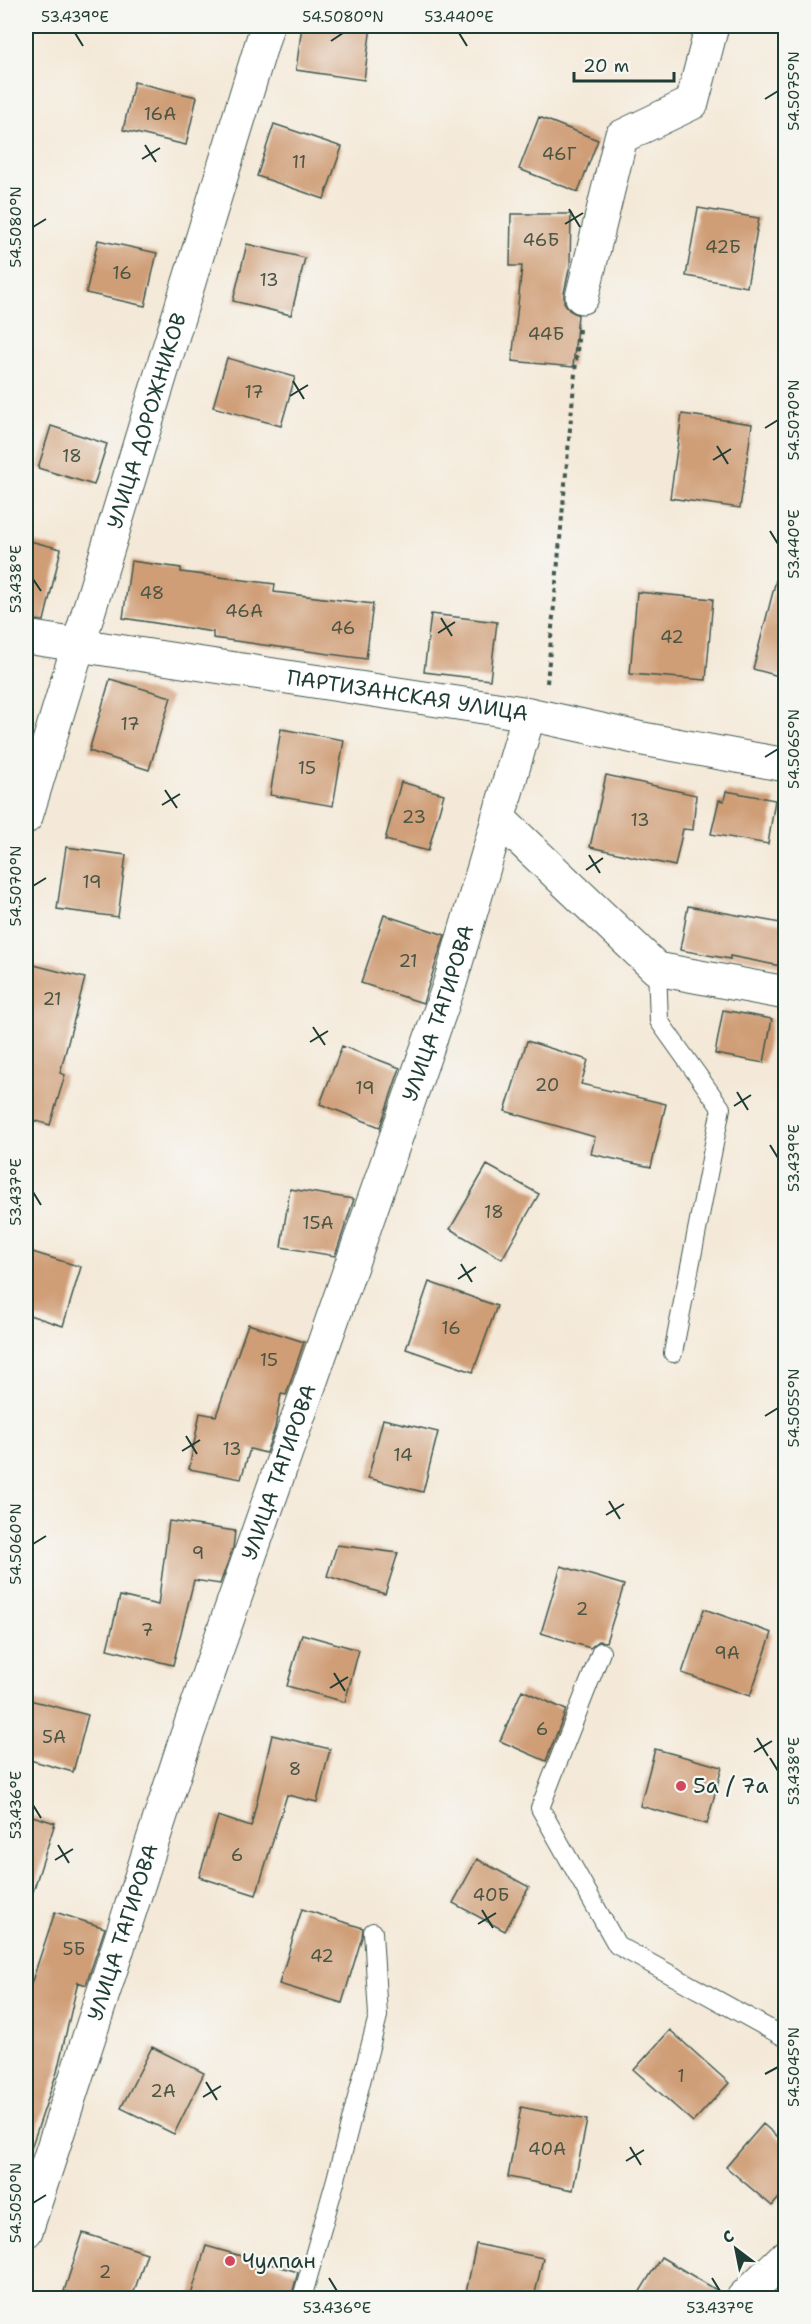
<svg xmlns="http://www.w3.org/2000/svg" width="811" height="2324" font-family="'Shantell Sans',sans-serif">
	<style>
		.building { fill: #cf9d76 }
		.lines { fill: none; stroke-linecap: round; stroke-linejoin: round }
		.lane-casing { stroke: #3f574d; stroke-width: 20 }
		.street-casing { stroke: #3f574d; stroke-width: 35 }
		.path { stroke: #3f574d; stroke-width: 4; stroke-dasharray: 4.5 4.5; stroke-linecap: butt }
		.lane { stroke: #fff; stroke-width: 18 }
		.street { stroke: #fff; stroke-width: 33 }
		.ticks { fill: none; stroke: #1f3d34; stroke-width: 2 }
		.poi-dot { fill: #d1495b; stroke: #f6f6f2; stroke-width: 2 }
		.labels { text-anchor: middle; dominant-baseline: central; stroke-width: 4.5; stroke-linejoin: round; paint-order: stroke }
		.number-label { font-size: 18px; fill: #4b5544 }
		.street-label { font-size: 21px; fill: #1f3d34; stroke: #f6f6f2 }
		.poi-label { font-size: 21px; fill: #1f3d34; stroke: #f6f6f2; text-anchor: start }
		.neatline { fill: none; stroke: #1f3d34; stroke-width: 2 }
		.ticks-label { font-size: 15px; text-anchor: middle; fill: #1f3d34 }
	</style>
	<rect width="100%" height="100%" fill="#f6f6f2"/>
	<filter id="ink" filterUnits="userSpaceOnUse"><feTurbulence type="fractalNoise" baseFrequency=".0167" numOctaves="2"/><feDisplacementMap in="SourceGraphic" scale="12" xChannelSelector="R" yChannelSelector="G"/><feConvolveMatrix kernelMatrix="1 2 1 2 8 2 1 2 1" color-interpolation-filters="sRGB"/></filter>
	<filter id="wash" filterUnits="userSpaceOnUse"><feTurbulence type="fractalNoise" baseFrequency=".008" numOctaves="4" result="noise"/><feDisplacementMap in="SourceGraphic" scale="24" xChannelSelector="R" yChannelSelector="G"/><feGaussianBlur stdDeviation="1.35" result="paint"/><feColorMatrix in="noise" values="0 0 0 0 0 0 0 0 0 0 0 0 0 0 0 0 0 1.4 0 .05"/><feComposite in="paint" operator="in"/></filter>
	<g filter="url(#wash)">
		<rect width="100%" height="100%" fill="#f4e9d8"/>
		<g id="blocks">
			<!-- building -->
			<path class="building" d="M302,26H371L364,80L296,70Z
				M134,82L197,97L186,145L123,130Z
				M539,117L598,140L578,192L519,169Z
				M274,124L342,147L324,199L257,176Z
				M698,208L759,218L747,287L686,276Z
				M511,214H571L570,265L564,293V302L569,310L578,315L573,367L512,361L522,266H510Z
				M98,240L157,253L145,306L86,293Z
				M247,244L305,258L291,315L233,301Z
				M227,358L295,377L281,426L213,407Z
				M682,414L752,424L740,508L670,498Z
				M51,426L107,444L94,485L38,468Z
				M26,540L61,549L44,621L26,619Z
				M131,561L181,568V572L275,584L274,592L373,604L366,659L213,638V632L123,618Z
				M776,580L786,581V678L753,669Z
				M637,592L713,599L706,680L630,674Z
				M431,614L497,622L490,680L424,672Z
				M110,679L171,697L149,770L89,751Z
				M281,729L344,740L333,806L270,795Z
				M606,775L696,795L693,830L683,829L675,866L590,847Z
				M401,782L444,794L428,851L385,840Z
				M726,791L775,800L768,844L711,834L719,800L724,801Z
				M66,847L126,855L118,917L57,909Z
				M688,906L786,924V967L730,956V959L680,950Z
				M384,915L445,935L423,1003L361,983Z
				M26,963L85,978L60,1073L65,1075L50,1125L26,1118Z
				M723,1010L772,1019L764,1063L715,1054Z
				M527,1041L588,1060L581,1084L666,1104L651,1167L591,1154L595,1137L505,1111Z
				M342,1046L400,1068L380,1127L320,1104Z
				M487,1165L539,1194L502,1259L450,1229Z
				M290,1189L354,1199L335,1256L281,1247Z
				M26,1250L81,1267L63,1326L26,1314Z
				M429,1282L497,1306L473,1372L406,1349Z
				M248,1324L304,1342L286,1395L281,1394L275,1428L266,1453L250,1449L241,1479L189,1469L200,1413L216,1416Z
				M383,1419L438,1432L423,1492L368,1478Z
				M169,1521L235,1531L233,1548L220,1584L194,1580L173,1665L107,1649L120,1596L158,1605Z
				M337,1545L398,1553L385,1594L327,1576Z
				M561,1566L624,1585L606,1642L599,1641L590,1648L541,1633Z
				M704,1609L772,1633L750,1696L682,1673Z
				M302,1634L359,1650L345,1702L287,1686Z
				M522,1690L566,1710L546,1761L500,1741Z
				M26,1699L88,1715L73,1772L26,1759Z
				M272,1735L330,1749L317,1802L287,1795L256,1895L199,1877L218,1816L251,1827Z
				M655,1749L722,1767L707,1824L640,1806Z
				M26,1814L55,1823L31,1898L26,1897Z
				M477,1859L529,1887L505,1931L453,1903Z
				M302,1909L363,1928L362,1937L342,2003L279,1984Z
				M55,1912L105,1928L86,1985L78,1982L57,2072L30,2151L26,2150V1999Z
				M670,2030L729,2083L693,2122L634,2070Z
				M152,2047L204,2073L174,2134L121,2108Z
				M521,2107L587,2120L573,2190L508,2177Z
				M763,2124L786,2144V2190L772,2206L726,2167Z
				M83,2233L147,2253L132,2298H86L64,2291Z
				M476,2244L543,2258L534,2298H465Z
				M206,2246L298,2272L291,2298H190Z
				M661,2257L725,2295V2298H636Z"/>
		</g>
	</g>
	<g filter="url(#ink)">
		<use href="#blocks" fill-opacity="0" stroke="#3f574d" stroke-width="1.5"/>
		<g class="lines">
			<defs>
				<path id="lane" d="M657,969L659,1021L721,1108L673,1353
					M601,1652L540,1808L617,1945L786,2038
					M302,2298L336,2179L378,2016L373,1932"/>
				<g id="street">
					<path d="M582,297L621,137L692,103L712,26"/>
					<path id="s1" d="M26,637L529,714L643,739L786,765"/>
					<path id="s2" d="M26,817L267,26"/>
					<path d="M498,818L657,969L786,993"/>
					<path id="s3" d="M26,2231L186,1738L450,983L529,714"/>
					<path d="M743,2298L786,2256"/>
				</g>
			</defs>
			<!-- lane casing -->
			<use href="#lane" class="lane-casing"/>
			<!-- street casing -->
			<use href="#street" class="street-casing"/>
			<!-- path -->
			<path class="path" d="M547,683L579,329"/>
			<!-- lane -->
			<use href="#lane" class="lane"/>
			<!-- street -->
			<use href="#street" class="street"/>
		</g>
	</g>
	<!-- ticks -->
	<path class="ticks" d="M75,33L83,46M459,33L467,46M331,41L343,33M765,99L778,91M145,145L156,162M142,159L160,148M569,209L580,227M565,224L583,213M33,227L46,219M293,381L304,399M290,396L308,385M765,428L778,420M717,446L728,464M713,460L731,449M770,531L778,544M33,579L41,591M441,618L452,636M438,633L455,622M765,757L778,749M165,790L177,808M162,805L180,794M589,855L600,873M586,870L603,858M33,886L46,878M313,1027L325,1045M310,1042L328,1031M737,1092L748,1110M734,1106L751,1095M770,1145L778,1158M33,1192L41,1205M461,1264L472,1282M458,1279L476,1267M765,1416L778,1408M186,1436L197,1454M182,1451L200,1440M609,1501L620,1519M606,1515L624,1504M33,1544L46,1536M334,1673L345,1691M330,1688L348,1677M757,1738L768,1756M754,1752L772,1741M770,1758L778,1771M33,1805L41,1818M58,1845L69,1863M55,1860L73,1849M482,1910L493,1928M478,1924L496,1913M765,2074L778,2067M206,2082L217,2100M203,2097L221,2086M630,2147L641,2165M626,2161L644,2150M33,2203L46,2195M329,2278L337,2291M712,2278L720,2291"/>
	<!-- markers -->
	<g class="poi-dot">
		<circle cx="681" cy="1786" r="6"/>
		<circle cx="230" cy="2261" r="6"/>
	</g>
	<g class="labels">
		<!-- number labels -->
		<g class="number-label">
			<text x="160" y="114">16А</text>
			<text x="559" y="154">46Г</text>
			<text x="299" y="162">11</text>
			<text x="541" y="240">46Б</text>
			<text x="723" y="247">42Б</text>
			<text x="122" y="273">16</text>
			<text x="269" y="280">13</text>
			<text x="546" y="334">44Б</text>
			<text x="254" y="392">17</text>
			<text x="72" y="456">18</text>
			<text x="152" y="593">48</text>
			<text x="244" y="611">46А</text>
			<text x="343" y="628">46</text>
			<text x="672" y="637">42</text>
			<text x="130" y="724">17</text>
			<text x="307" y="768">15</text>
			<text x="414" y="817">23</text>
			<text x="640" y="820">13</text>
			<text x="92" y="882">19</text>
			<text x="408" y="961">21</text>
			<text x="52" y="999">21</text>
			<text x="547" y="1085">20</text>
			<text x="365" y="1088">19</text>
			<text x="494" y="1212">18</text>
			<text x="318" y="1223">15А</text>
			<text x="451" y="1328">16</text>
			<text x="269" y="1360">15</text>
			<text x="232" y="1449">13</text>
			<text x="403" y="1455">14</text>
			<text x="198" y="1553">9</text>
			<text x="582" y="1609">2</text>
			<text x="147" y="1630">7</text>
			<text x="727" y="1653">9А</text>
			<text x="542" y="1729">6</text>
			<text x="54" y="1737">5А</text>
			<text x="295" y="1769">8</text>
			<text x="237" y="1855">6</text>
			<text x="491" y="1895">40Б</text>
			<text x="74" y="1949">5Б</text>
			<text x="322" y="1956">42</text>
			<text x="681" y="2076">1</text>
			<text x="163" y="2091">2А</text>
			<text x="547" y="2149">40А</text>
			<text x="105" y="2272">2</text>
		</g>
		<!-- street labels -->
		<g class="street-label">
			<text stroke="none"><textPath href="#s2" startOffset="414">УЛИЦА ДОРОЖНИКОВ</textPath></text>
			<text stroke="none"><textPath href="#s1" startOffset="386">ПАРТИЗАНСКАЯ УЛИЦА</textPath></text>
			<text stroke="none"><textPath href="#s3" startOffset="1286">УЛИЦА ТАГИРОВА</textPath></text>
			<text stroke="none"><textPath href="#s3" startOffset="800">УЛИЦА ТАГИРОВА</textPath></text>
			<text stroke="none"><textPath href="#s3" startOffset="314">УЛИЦА ТАГИРОВА</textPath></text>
		</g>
		<!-- poi labels -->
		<g class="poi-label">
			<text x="693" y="1786">5а / 7а</text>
			<text x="242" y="2261">Чулпан</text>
		</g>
	</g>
	<!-- margin -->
	<rect width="811" height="2324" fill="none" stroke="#f6f6f2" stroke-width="66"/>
	<!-- north arrow -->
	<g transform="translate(736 2249) rotate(328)" stroke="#f6f6f2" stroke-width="4.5" paint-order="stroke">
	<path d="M0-4.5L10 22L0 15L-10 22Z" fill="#1f3d34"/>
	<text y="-9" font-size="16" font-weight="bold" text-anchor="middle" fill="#1f3d34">С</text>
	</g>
	<!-- scale -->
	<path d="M574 72v9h100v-9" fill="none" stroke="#1f3d34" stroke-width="3"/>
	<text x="583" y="72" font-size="18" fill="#1f3d34" stroke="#f6f6f2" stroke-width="4.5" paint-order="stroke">20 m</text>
	<rect x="33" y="33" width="745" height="2258" class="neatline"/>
	<g class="ticks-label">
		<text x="75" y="22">53.439°E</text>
		<text x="343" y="22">54.5080°N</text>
		<text x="459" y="22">53.440°E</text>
		<text transform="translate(794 91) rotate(-90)" y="5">54.5075°N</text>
		<text transform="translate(16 227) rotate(-90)" y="5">54.5080°N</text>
		<text transform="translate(794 420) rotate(-90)" y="5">54.5070°N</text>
		<text transform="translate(794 544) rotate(-90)" y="5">53.440°E</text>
		<text transform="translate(16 579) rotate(-90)" y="5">53.438°E</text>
		<text transform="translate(794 749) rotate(-90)" y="5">54.5065°N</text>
		<text transform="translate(16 886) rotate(-90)" y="5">54.5070°N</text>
		<text transform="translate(794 1158) rotate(-90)" y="5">53.439°E</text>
		<text transform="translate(16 1192) rotate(-90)" y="5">53.437°E</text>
		<text transform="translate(794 1408) rotate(-90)" y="5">54.5055°N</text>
		<text transform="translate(16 1544) rotate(-90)" y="5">54.5060°N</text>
		<text transform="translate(794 1771) rotate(-90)" y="5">53.438°E</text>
		<text transform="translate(16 1805) rotate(-90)" y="5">53.436°E</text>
		<text transform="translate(794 2067) rotate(-90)" y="5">54.5045°N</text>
		<text transform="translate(16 2203) rotate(-90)" y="5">54.5050°N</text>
		<text x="337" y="2313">53.436°E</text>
		<text x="720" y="2313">53.437°E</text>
	</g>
</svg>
